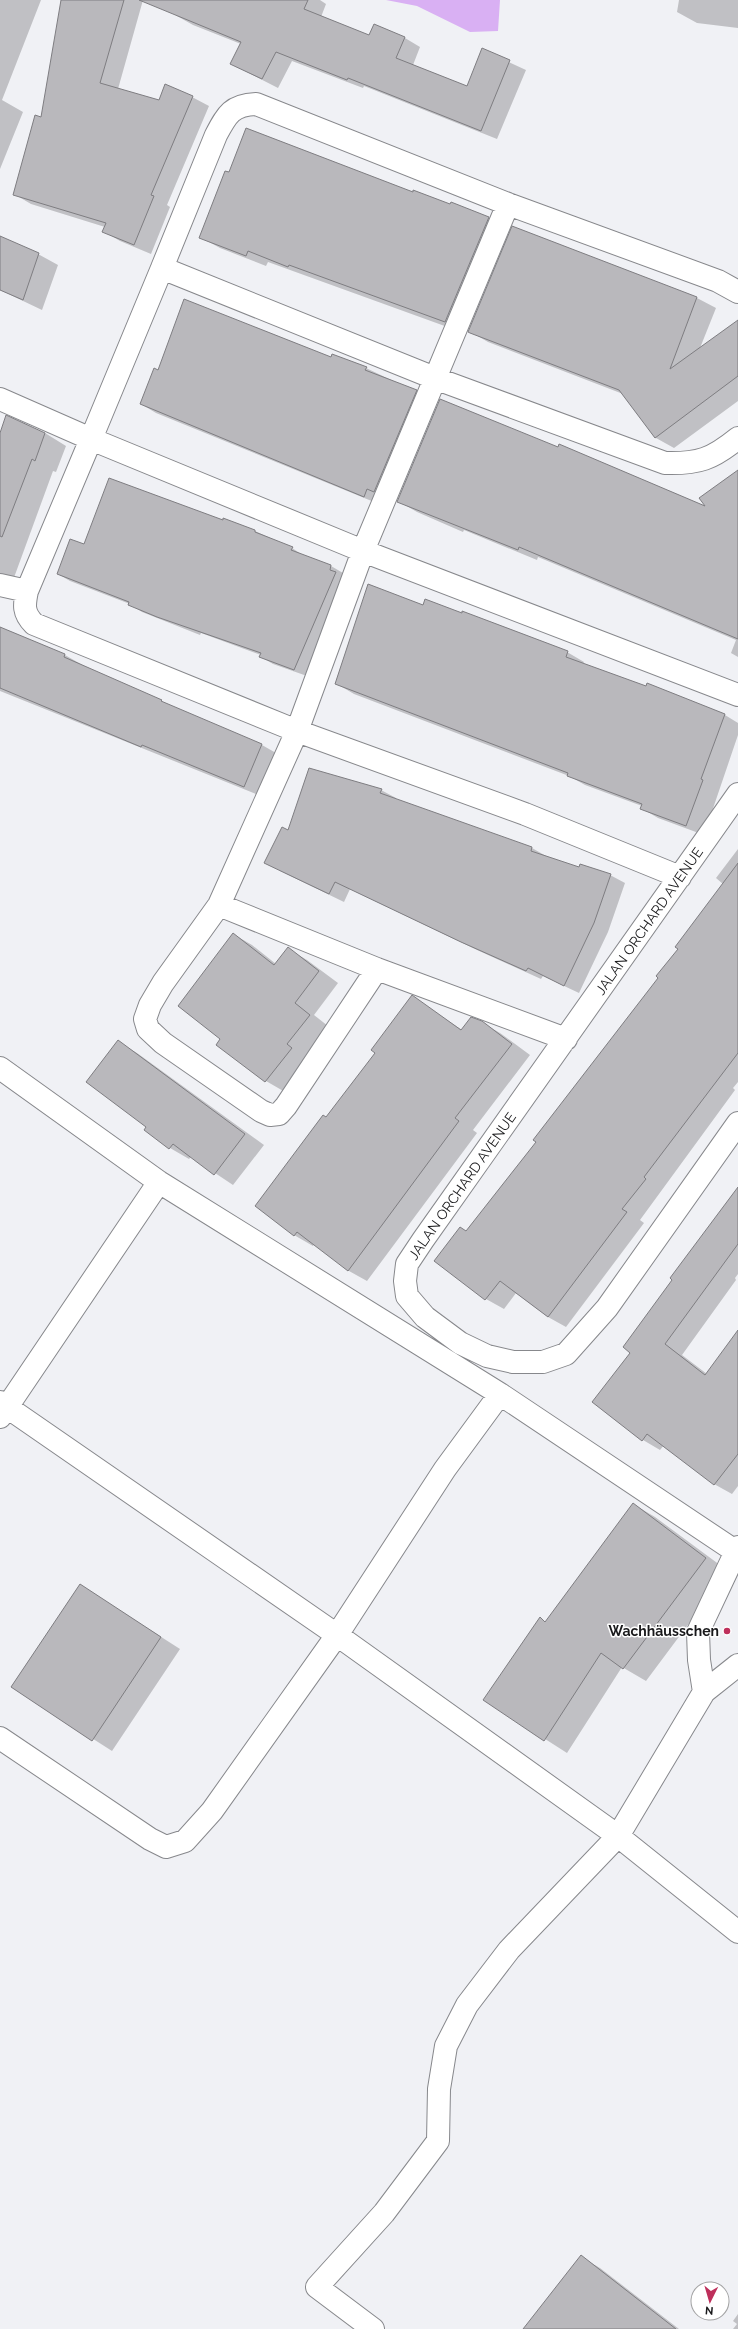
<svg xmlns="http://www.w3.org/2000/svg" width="738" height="2329" font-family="Raleway,sans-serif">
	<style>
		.green { fill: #d9b0f3 }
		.shadow { fill: #0003 }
		.building { fill: #b9b8bc; stroke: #7e7d81 }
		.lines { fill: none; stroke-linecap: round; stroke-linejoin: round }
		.minor-casing { stroke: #87888c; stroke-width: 24 }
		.minor { stroke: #fff; stroke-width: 22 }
		.poi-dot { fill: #be2f5b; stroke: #fff; stroke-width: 1.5 }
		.labels { text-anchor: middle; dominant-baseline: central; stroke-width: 3; stroke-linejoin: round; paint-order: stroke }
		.street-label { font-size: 14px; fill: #19191b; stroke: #fff }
		.poi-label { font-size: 14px; font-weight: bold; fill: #19191b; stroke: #fff; text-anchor: end }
	</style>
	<rect width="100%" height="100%" fill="#f0f1f5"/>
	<!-- green -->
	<path class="green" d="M386,0H500L498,31L470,32L417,6Z"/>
	<!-- shadow -->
	<path class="shadow" d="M0,0H41L2,100L23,112L0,169Z
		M62,0H143L118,89L159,101L192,97L209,106L167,205L170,207L151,254L120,241L103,231L105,227L31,204L14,194L42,119Z
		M184,0H320L326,4L321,17L369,37L405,38L420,47L413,65L467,87L483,50L526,70L497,139L364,86L363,88L292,61L278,88L231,64L241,44L193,25L177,16Z
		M679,0H738V28L697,23L677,12Z
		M489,218L508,229L464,333L268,262L266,266L220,248L200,237Z
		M513,227L697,298L716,308L700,348L738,321V401L674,448L656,438L623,394L488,342L469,331Z
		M0,247L38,254L58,265L42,310L0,290Z
		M332,359L366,368L431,399L379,504L156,413L141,404L158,371Z
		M45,433L66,446L56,472L53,471L12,583L0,578V435Z
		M738,473V657L731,653L736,640L538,557L537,560L464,530L463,532L417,512L398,501L708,508Z
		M223,522L255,531L292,548L304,556L331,566L343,573L342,576L348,580L307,676L273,664L261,657V655L201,633L200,635L142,612L130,604L70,581L58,574L85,545Z
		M424,606L567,652L584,662L583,664L647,687L648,684L725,715L738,723V735L704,835L658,818L641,808L642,806L585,785L569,776L354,694L337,684Z
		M4,629L65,655L86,667L173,708L262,745L283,757L266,798L0,691V636Z
		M381,790L396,798L395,800L532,848L546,856L579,868L610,875L625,883L608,932L579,993L543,976L541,979L477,950L350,889L344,902L280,871L289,831Z
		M738,849V1082L733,1088L735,1090L640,1220L644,1223L566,1327L548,1317L516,1293L504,1309L486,1299L436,1260L467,1232L537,1142L660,978L723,884L716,878Z
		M233,934L252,945L276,964L288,949L307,960L338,983L314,1015L328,1026L305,1056L310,1060L285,1092L266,1081L217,1045L222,1039Z
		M413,997L462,1030L481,1022L500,1033L530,1055L473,1130L477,1133L367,1281L349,1271L314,1244L313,1246L294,1235L327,1118L376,1053Z
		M118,1042L137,1053L264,1145L233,1185L191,1157L189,1159L170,1148Z
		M738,1188V1274L735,1278L736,1280L682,1355L707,1374L738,1331V1486L732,1494L714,1484L664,1445L660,1450L643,1440L631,1352L674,1280L672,1278Z
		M633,1504L655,1517L728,1571L646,1681L622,1667L567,1753L484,1700L540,1619L546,1622Z
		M80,1585L180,1649L112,1751L12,1687Z
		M581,2257L600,2268L679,2329H524Z
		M738,2314V2329H733L737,2324L733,2321Z"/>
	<!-- building -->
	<path class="building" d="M61,0H124L100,83L159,100L165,84L193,96L151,195L154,196L134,245L102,232L106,223L13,195L35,115L41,117Z
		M139,0H308L304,9L369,35L374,24L405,37L396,58L467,86L482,48L510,60L481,131L348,78L347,80L276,52L262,79L230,64L241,42Z
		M246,128L413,192V190L450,204L451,202L489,217L445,322L289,265L288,267L248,251L246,256L199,238L225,171L229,172Z
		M512,226L697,297L670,369L738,320V376L655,438L619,390L470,333L468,332Z
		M0,236L39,253L23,300L0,290Z
		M184,299L331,357L332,354L367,367L365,370L417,390L374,492L367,489L364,497L140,404L154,368L158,370Z
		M440,399L558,447L559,444L705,506L699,498L738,470V639L519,547L518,550L397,502Z
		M6,415L45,433L35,461L32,459L2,537L0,536V433Z
		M109,478L223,520V518L255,530V532L293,547L291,550L331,565L330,570L336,572L294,670L259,657L261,653L157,617L128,605L129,602L57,574L70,539L84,544Z
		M368,584L423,605L425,599L462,613V611L568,651L566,657L646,686L647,683L725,714L701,779L703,780L686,826L640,809L642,804L567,776L568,773L335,684Z
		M0,627L65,654L64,657L162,700L161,701L262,744L244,787L142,745L141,747L0,688Z
		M309,768L382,789L380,793L532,847L531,851L579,867L580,864L611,874L594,923L564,986L528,968L526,971L461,942L335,882L329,894L264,863L282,827L288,830Z
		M738,863V1053L644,1177L646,1179L622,1209L627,1212L548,1317L500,1281L485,1300L434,1261L460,1227L466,1231L536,1142L533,1140L658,978L656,976L678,949L675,947Z
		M233,933L274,965L288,947L319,971L295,1003L310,1015L287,1044L292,1048L265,1082L216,1045L220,1039L178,1006Z
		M412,995L461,1030L471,1017L482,1021L512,1044L455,1118L459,1121L348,1271L297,1232L294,1236L255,1206L323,1115L326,1117L375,1053L371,1050Z
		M118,1040L245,1134L214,1175L173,1144L169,1149L144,1130L146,1127L86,1082Z
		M738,1187V1244L665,1344L705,1375L738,1330V1454L714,1485L647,1434L642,1441L592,1402L630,1353L623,1347L672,1280L670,1278Z
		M633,1503L706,1558L623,1669L601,1653L544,1741L483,1700L540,1617L545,1622Z
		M80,1584L161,1637L92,1741L11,1687Z
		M581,2255L676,2329H523Z"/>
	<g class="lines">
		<defs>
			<path id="minor" d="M508,204L363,551L297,731L219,905L377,969L566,1039
				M162,268L216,135C227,114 232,105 256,104L508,204L718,281L738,292
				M0,399L91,439L162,268L437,379L665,463C699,464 712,459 738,438
				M0,585L27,591
				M738,794L423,1240L407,1264L405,1281L407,1296L425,1317L460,1343L487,1356L513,1362H543L566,1354L607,1308L738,1123
				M680,877L525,814L297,731L34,624C23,613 24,605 27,591L91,439L363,551L738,695
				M219,905L163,983L150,1005L145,1019L148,1029L163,1043L261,1111L270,1115L279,1114L286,1106L377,969
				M0,1068L159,1182L500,1394L738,1553
				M0,1402L7,1407L159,1182
				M0,1417L7,1407L337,1635L618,1836L738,1932
				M704,1692L699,1660L698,1632L738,1547
				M0,1738L150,1839L166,1847L185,1841L212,1811L337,1635L445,1469L500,1394
				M373,2329L317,2287L384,2213L438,2141L439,2089L446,2046L467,2005L509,1950L618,1836L704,1692L738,1665"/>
		</defs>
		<!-- minor casing -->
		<use href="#minor" class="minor-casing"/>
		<!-- minor -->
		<use href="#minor" class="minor"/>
	</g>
	<!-- markers -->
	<circle class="poi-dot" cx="727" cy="1631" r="4"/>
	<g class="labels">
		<!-- street labels -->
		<g class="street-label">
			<text transform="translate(649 921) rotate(-55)">JALAN ORCHARD AVENUE</text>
			<text transform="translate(462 1186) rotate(-55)">JALAN ORCHARD AVENUE</text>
		</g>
		<!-- poi labels -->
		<g class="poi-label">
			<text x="719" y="1631">Wachhäusschen</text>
		</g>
	</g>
	<!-- north arrow -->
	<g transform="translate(710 2301) rotate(185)"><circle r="19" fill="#ffffff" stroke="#a3a3a4"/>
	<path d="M0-3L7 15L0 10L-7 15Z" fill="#be2f5b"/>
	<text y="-6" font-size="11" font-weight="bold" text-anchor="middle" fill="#19191b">N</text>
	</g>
</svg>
